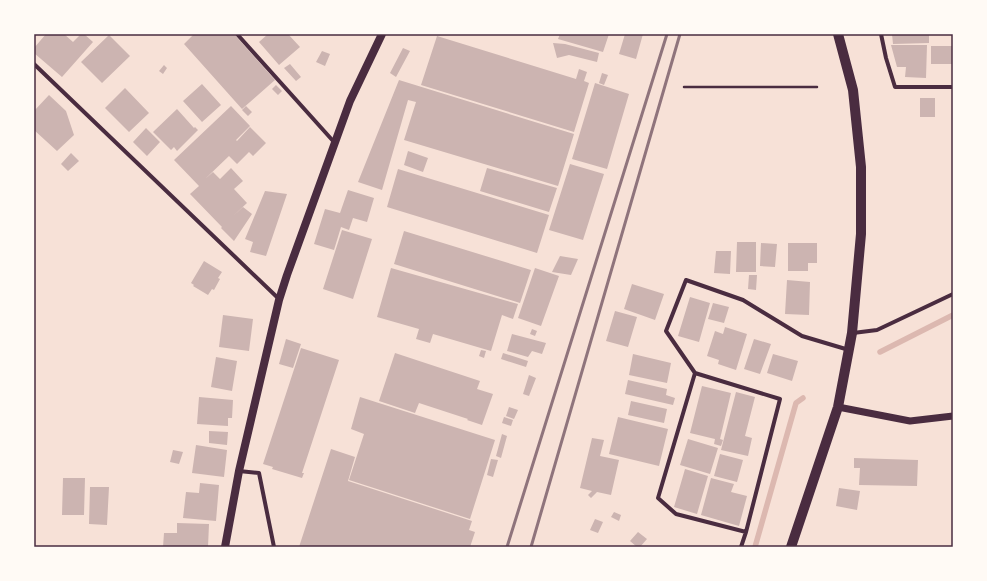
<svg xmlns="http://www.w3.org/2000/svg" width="987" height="581" font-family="Lato,sans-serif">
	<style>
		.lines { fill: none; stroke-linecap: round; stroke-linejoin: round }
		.stream { stroke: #dcb8b0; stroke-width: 5.5 }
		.building { fill: #ccb4b1 }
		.path { stroke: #4a2c40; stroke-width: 2.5 }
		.minor { stroke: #4a2c40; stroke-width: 4 }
		.tertiary { stroke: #4a2c40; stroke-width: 7 }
		.secondary { stroke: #4a2c40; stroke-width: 8 }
		.primary { stroke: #4a2c40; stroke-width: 10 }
		.rail { stroke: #8f747c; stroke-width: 3 }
		.neatline { fill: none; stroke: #4a2c40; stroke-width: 1.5 }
	</style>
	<rect width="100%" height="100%" fill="#f7e1d7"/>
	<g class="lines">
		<!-- stream -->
		<path class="stream" d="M880,352L953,315
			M755,547L796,403L803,398"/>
	</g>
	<!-- building -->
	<path class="building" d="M46,34H64L73,42L81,34H84L93,42L62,77L34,53V48Z
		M194,34H234L275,80L242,109L184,44Z
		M268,34H288L300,47L279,65L259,42Z
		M560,34H609L603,52L558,39Z
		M625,34H643L636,59L619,54Z
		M892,34H929V43L893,44Z
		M109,35L130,56L102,83L81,62Z
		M437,36L576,79L579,69L587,72L584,81L589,83L574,132L421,85Z
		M553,43L565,44L599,53L597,62L569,55L557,58Z
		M891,45H927L926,78L905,77L906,67H897Z
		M931,46H953V64H931Z
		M403,48L410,51L396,77L390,73Z
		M322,51L330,54L325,66L316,62Z
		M290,64L301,77L296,81L284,68Z
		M164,65L167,68L163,74L159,71Z
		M602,73L608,75L604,85L599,83Z
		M399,80L574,134L558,186L404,140L416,102L408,100L382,190L358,182Z
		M595,83L629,94L607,169L572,159Z
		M202,84L221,105L202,122L183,101Z
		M276,85L282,91L278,95L272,89Z
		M125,88L149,113L129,132L105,108Z
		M49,95L66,111L74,135L57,151L34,130V111Z
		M920,98H935V117H920Z
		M231,106L250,126L236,140L237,141L250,127L266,143L253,156L249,152L237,164L229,156L205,179L213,172L220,179L231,168L243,181L234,189L247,203L232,217L243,207L252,214L234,241L221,228L222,227L190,194L199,186L174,160Z
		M246,106L252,112L248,116L242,110Z
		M177,109L194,128L195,127L198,130L177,151L174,147L171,150L153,132Z
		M146,128L160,142L147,156L133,142Z
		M408,151L428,158L423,172L404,165Z
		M71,153L79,161L68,171L61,164Z
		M570,164L604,174L583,240L549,230Z
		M487,168L557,188L549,212L480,191Z
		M398,169L549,215L537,253L387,207Z
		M348,190L374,198L367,222L353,218L349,230L341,227L334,250L314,244L325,209L340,213Z
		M265,191L287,194L266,256L250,252L253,242L245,239Z
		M342,230L372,239L353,299L323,289Z
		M404,231L531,270L520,303L394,264Z
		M737,242H756V272H736Z
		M761,243L777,244L775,267L760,266Z
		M788,243H817V263H808V271H788Z
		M716,251H731L730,274L714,273Z
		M560,256L578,259L571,275L552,272Z
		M204,261L222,272L218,278L220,279L214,290L212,289L208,295L193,286L194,285L191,283Z
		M391,268L518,304L513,319L502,315L491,351L433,334L430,343L416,339L419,329L377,317Z
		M535,268L559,276L541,326L518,318Z
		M749,275H757L756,290L748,289Z
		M787,280L810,282L809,315L785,314Z
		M632,284L664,294L655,320L624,309Z
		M690,297L710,303L699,342L678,336Z
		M713,303L729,307L724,323L708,319Z
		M615,311L637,317L628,347L606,341Z
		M223,315L253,319L249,351L219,347Z
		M725,327L747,334L736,370L718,364L719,360L707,356L715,331L723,334Z
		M532,329L537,331L535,336L530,334Z
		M512,334L546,343L542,354L532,351L528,357L507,351Z
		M286,339L301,344L293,368L279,364Z
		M754,339L771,344L760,374L744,369Z
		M301,348L339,360L302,473H304L302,478L272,469L273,467L263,464Z
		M481,350L486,351L484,358L479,356Z
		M395,353L480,381L477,389L493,394L482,425L467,420L468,419L419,403L415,413L379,401Z
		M503,353L528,361L526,367L501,359Z
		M633,354L671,363L667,383L629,375Z
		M773,354L798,361L792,381L767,373Z
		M216,357L237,361L232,391L211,387Z
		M529,375L536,378L529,396L523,394Z
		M628,380L667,389L666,395L675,398L673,405L625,394Z
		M702,386L731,393L720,439L723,440L721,446L714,444L715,439L690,433Z
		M736,392L755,397L745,436L752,438L748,456L721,450Z
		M199,397L233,400L232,418H228V426L197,424Z
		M360,397L495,440L470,519L349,480L364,434L351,429Z
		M631,401L667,409L664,423L628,415Z
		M509,407L518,410L514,419L506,416Z
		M504,417L513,420L511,426L502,423Z
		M618,417L668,429L659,466L609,454Z
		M209,431L228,432L227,445L209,443Z
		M502,434L507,436L501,458L496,456Z
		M592,438L604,440L600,456L619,460L611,495L597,492L591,498L588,495L592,491L580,488Z
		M688,439L718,448L710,474L680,465Z
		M196,445L227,450L224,477L192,473Z
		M331,449L355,457L348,481L472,521L469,530L475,532L470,547H299Z
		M173,450L183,452L179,464L170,462Z
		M720,454L743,460L737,482L714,476Z
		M854,458L918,460L917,486L859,485L860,468H854Z
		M491,459L498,460L493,477L487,475Z
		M685,469L708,476L697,514L674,507Z
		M63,478H85L84,515H62Z
		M711,478L734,484L731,492L747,496L739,526L701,515Z
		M200,483L219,485L216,521L183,518L186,492L199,493Z
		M90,487H109L107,525L89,524Z
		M839,488L860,491L857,510L836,506Z
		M614,512L621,515L619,521L611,517Z
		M595,519L603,522L598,533L590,530Z
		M177,523L209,524L208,547H163L164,533H177Z
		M638,532L647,539L640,547H637L630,541Z"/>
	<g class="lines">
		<!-- path -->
		<path class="path" d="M684,87H817"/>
		<!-- minor -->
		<path class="minor" d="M237,34L334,142
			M881,34L886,58L895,87H953
			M34,64L279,299
			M853,333L877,330L953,294
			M695,373L780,399L746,532L741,547
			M239,471L259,473L274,547
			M746,532L676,514L658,498L695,373L666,331L686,280L743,300L802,336L849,350"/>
		<!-- tertiary -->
		<path class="tertiary" d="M838,407L910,421L953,416"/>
		<!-- secondary -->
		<path class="secondary" d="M225,547L239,471L279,300L287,275L350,101L382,34"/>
		<!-- primary -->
		<path class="primary" d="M791,547L838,407L852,333L861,234V167L853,90L838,34"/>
		<!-- rail -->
		<path class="rail" d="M507,547L667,34
			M531,547L680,34"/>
	</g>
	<!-- border -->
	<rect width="987" height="581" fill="none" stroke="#fffaf5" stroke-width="70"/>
	<rect x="35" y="35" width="917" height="511" class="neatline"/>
</svg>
